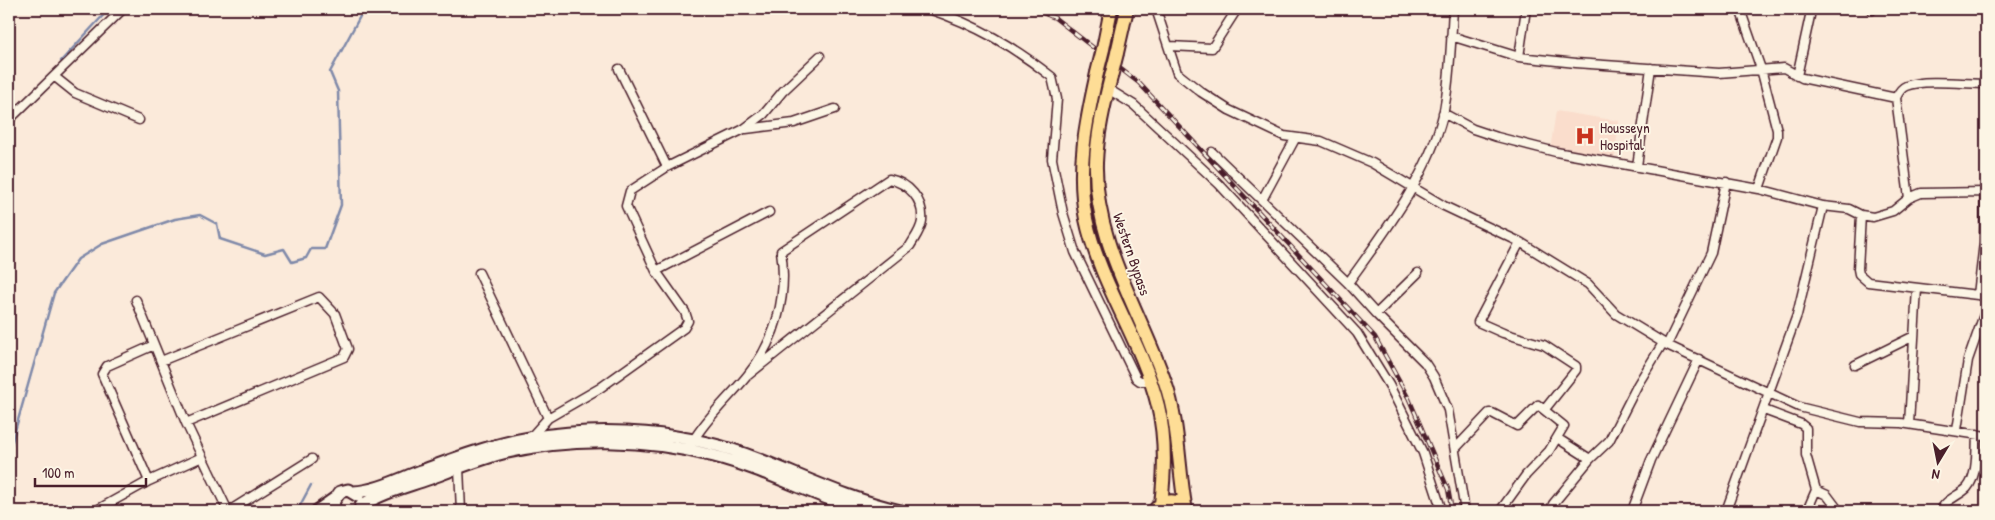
<svg xmlns="http://www.w3.org/2000/svg" width="1995" height="520" font-family="'Patrick Hand',sans-serif">
	<style>
		.built { fill: #faddcc }
		.lines { fill: none; stroke-linecap: round; stroke-linejoin: round }
		.stream { stroke: #7f89a9; stroke-width: 2.5 }
		.minor-casing { stroke: #4a1f2b; stroke-width: 11 }
		.secondary-casing { stroke: #4a1f2b; stroke-width: 15 }
		.primary-casing { stroke: #4a1f2b; stroke-width: 16 }
		.minor { stroke: #fcf5e5; stroke-width: 8 }
		.secondary { stroke: #fcf5e5; stroke-width: 11 }
		.primary { stroke: #fedd96; stroke-width: 12 }
		.rail-casing { stroke: #4a1f2b; stroke-width: 4.5 }
		.rail { stroke: #fcf5e5; stroke-width: 2.5; stroke-dasharray: 8; stroke-linecap: butt }
		.primary-bridge-casing { stroke: #4a1f2b; stroke-width: 16; stroke-linecap: butt }
		.primary-bridge { stroke: #fedd96; stroke-width: 12 }
		.labels { text-anchor: middle; dominant-baseline: central; stroke-width: 4; stroke-linejoin: round; paint-order: stroke }
		.poi-label { font-size: 15px; fill: #4a1f2b; stroke: #fcf5e5; text-anchor: start }
		.street-label { font-size: 15px; fill: #4a1f2b; stroke: #fcf5e5 }
	</style>
	<rect width="100%" height="100%" fill="#fbeada"/>
	<filter id="ink" filterUnits="userSpaceOnUse"><feTurbulence type="fractalNoise" baseFrequency=".02" numOctaves="2"/><feDisplacementMap in="SourceGraphic" scale="10" xChannelSelector="R" yChannelSelector="G"/><feConvolveMatrix kernelMatrix="1 2 1 2 8 2 1 2 1" color-interpolation-filters="sRGB"/></filter>
	<g filter="url(#ink)">
		<!-- built -->
		<path class="built" d="M1556,111L1619,121L1614,162L1550,150Z"/>
		<g class="lines">
			<!-- stream -->
			<path class="stream" d="M61,61L109,9
				M9,452L54,293L78,259L102,244L175,219L200,215L217,224L220,239L265,254L284,249L292,262L306,258L311,249H325L341,205L338,91L330,72L364,9
				M297,511L311,485"/>
			<defs>
				<path id="minor" d="M929,9C976,25 1013,46 1052,77L1057,99L1052,159L1063,213L1075,252L1136,378L1140,381H1149
					M1156,9L1177,73L1201,92L1229,110L1284,136L1321,141L1372,163L1444,206L1520,242L1588,284L1616,314L1667,345L1799,407L1860,422L1901,423L1986,436
					M1740,9L1761,69L1777,130V137L1759,189
					M1872,10V9
					M1451,36L1519,57L1576,63L1719,73L1784,68L1802,78L1896,98
					M1169,46L1212,48L1237,9
					M1519,57L1526,9
					M619,69L667,167
					M1797,76L1810,16
					M55,77L75,93L139,120
					M1108,89L1134,105L1219,184L1357,333L1389,385L1423,453L1442,511
					M1443,113L1473,129L1497,137L1556,152L1759,189L1823,206L1849,209L1861,215L1873,217L1893,211L1909,198L1921,193L1986,192
					M9,120L123,9
					M746,129L794,123L835,109
					M1212,152L1348,283L1376,314L1425,363L1434,377L1448,410L1465,511
					M1637,166L1651,68
					M1909,198L1896,98C1898,93 1901,88 1906,86C1924,79 1966,84 1986,84
					M1262,200L1295,139
					M1861,215L1858,269L1859,274L1868,282L1986,296
					M1520,242L1478,322L1503,333L1544,345L1576,366V370L1545,409
					M656,271L769,212
					M479,273L548,418
					M1348,283C1385,231 1427,178 1443,115C1450,84 1451,41 1453,9
					M1978,295L1984,242L1985,192
					M136,300L186,423L228,511
					M1376,314L1418,273
					M1667,345L1711,253L1726,182
					M161,361L319,297L335,314L348,349L344,357L186,423
					M1855,365L1914,336
					M1764,410L1801,424L1806,428V455L1816,490L1807,511
					M1909,424L1917,288
					M1957,430L1968,360L1986,309
					M531,437L548,418L600,388L684,328L688,321L685,312L656,271L626,206L630,191L667,167L744,129L764,114L783,91L820,56
					M1557,438L1590,459
					M693,441C708,416 729,398 747,376C776,341 788,296 781,251L889,179C908,183 924,199 922,221C921,230 914,239 910,246L747,376
					M1455,449L1489,413H1492L1517,426L1538,405L1564,426L1549,451L1526,475L1500,511
					M459,468L461,511
					M149,481L102,374L107,366L154,345
					M1816,490L1827,495L1839,511
					M95,511L149,481L202,457
					M229,511L312,459
					M1551,511L1553,504L1590,459L1609,441L1638,384L1663,343
					M1632,511L1651,460L1699,359
					M1726,511L1797,315L1823,206
					M1941,511C1944,500 1959,496 1967,488C1978,475 1976,451 1977,434"/>
				<path id="secondary" d="M353,492C377,491 399,479 421,471C457,458 493,444 530,438C604,425 688,431 758,459C806,478 851,500 901,511
					M361,506C381,493 405,487 428,479C452,470 477,460 503,453C570,437 647,438 714,456C765,469 812,495 863,511
					M317,511L334,499
					M335,511L333,502L340,492L348,490L358,496"/>
				<path id="primary" d="M1103,49L1111,9
					M1117,53L1127,9
					M1097,73C1086,122 1076,169 1086,219C1100,285 1142,341 1158,406C1166,438 1165,471 1161,504
					M1111,77C1104,105 1097,134 1096,163C1094,242 1140,310 1165,382C1179,422 1178,464 1185,505
					M1154,511C1163,498 1180,498 1188,511"/>
			</defs>
			<!-- minor casing -->
			<use href="#minor" class="minor-casing"/>
			<!-- secondary casing -->
			<use href="#secondary" class="secondary-casing"/>
			<!-- primary casing -->
			<use href="#primary" class="primary-casing"/>
			<!-- minor -->
			<use href="#minor" class="minor"/>
			<!-- secondary -->
			<use href="#secondary" class="secondary"/>
			<!-- primary -->
			<use href="#primary" class="primary"/>
			<defs>
				<path id="rail" d="M1033,9L1055,18L1139,83L1375,337L1409,399L1448,489L1452,511"/>
			</defs>
			<!-- rail casing -->
			<use href="#rail" class="rail-casing"/>
			<!-- rail -->
			<use href="#rail" class="rail"/>
			<defs>
				<path id="primary-bridge" d="M1097,73L1103,49
					M1111,77L1117,53"/>
			</defs>
			<!-- primary-bridge casing -->
			<use href="#primary-bridge" class="primary-bridge-casing"/>
			<!-- primary-bridge -->
			<use href="#primary-bridge" class="primary-bridge"/>
		</g>
	</g>
	<!-- icons -->
	<defs>
		<symbol id="hospital-bare" viewBox="-9 -9 18 18"><path d="M-5-5h3v3.5h4V-5h3V5h-3V1.5h-4V5h-3Z" fill="#c8321e" stroke="#fcf5e5" stroke-width="2.5" paint-order="stroke"/></symbol>
	</defs>
	<g fill-rule="evenodd">
		<use href="#hospital-bare" x="1571" y="122" width="28" height="28"/>
	</g>
	<g class="labels">
		<!-- poi labels -->
		<g class="poi-label">
			<text x="1600" y="127">Housseyn<tspan x="1600" dy="17">Hospital</tspan></text>
		</g>
		<!-- street labels -->
		<g class="street-label">
			<text transform="translate(1132 254) rotate(71)">Western Bypass</text>
		</g>
	</g>
	<!-- margin -->
	<rect width="1995" height="520" fill="none" stroke="#fcf5e5" stroke-width="30"/>
	<rect x="15" y="15" width="1965" height="490" fill="none" stroke="#4a1f2b" stroke-width="2" filter="url(#ink)"/>
	<!-- north arrow -->
	<g transform="translate(1938 462) rotate(190)" stroke="#fcf5e5" stroke-width="4" paint-order="stroke">
	<path d="M0-4L9 19L0 12L-9 19Z" fill="#4a1f2b"/>
	<text y="-8" font-size="14" font-weight="bold" text-anchor="middle" fill="#4a1f2b">N</text>
	</g>
	<!-- scale -->
	<path d="M35 478v8h111v-8" fill="none" stroke="#4a1f2b" stroke-width="2.5"/>
	<text x="42" y="478" font-size="15" fill="#4a1f2b" stroke="#fcf5e5" stroke-width="4" paint-order="stroke">100 m</text>
</svg>
